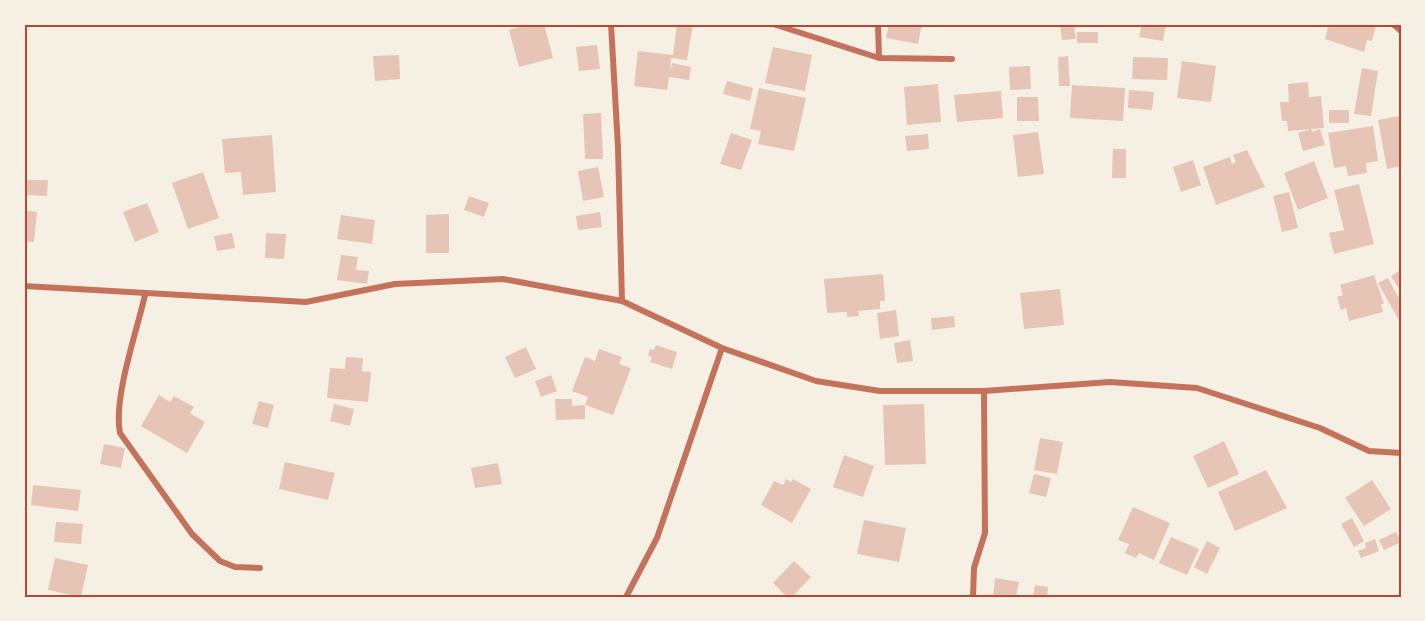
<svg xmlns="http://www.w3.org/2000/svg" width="1425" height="621" font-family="Jost,sans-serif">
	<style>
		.building { fill: #e6c5b7 }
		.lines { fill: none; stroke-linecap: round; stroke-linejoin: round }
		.minor { stroke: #c5725c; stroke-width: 6 }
		.neatline { fill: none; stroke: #b5482f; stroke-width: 2 }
	</style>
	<rect width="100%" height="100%" fill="#f6efe4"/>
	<!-- building -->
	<path class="building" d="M531,24H544L553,58L519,67L509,30Z
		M677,24H693L687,60L671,58L670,72L672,63L691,67L689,80L669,77L667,90L634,86L638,51L673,55Z
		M889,24H922L918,44L886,38Z
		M1060,24H1074L1076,39L1062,40Z
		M1142,24H1166L1163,41L1139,37Z
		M1329,24H1370L1376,26L1372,41L1367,40L1364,52L1325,39Z
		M1077,32H1098V43H1077Z
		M597,45L600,69L579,71L576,47Z
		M773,47L812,55L805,91L765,83Z
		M399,55L400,79L375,81L373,56Z
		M1068,56L1070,86H1059L1058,57Z
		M1133,57L1168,58L1167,80L1132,79Z
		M1182,61L1216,66L1211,102L1177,98Z
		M1030,66L1031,89L1010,90L1009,67Z
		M1362,68L1378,71L1371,116L1354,114Z
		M727,81L753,88L750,101L723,94Z
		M1308,82L1309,97L1321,96L1324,128L1288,131L1287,121H1282L1280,102H1289L1288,84Z
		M938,84L941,122L907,125L904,87Z
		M1072,85L1125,88L1123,121L1070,118Z
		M759,88L806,98L794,151L758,144L761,131L750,129Z
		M1129,90L1154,92L1152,110L1128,108Z
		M1001,91L1003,118L957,122L954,95Z
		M1017,97H1038L1039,121H1017Z
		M1329,110H1349V123H1329Z
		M601,113L603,159H585L583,114Z
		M1399,116L1401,166L1387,169L1378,120Z
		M1373,126L1378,161L1366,163L1367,173L1348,176L1346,166L1334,168L1328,133Z
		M1311,129L1312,132L1320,129L1325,145L1303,151L1298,133Z
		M1038,132L1044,174L1018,177L1013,135Z
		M731,133L752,140L741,170L720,164Z
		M928,134L929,149L907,151L905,136Z
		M272,135L276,192L243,195L241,172L225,173L222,139Z
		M1113,149H1126V178H1112Z
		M1247,150L1265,187L1216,205L1203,167L1230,157L1232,164L1236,162L1233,155Z
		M1193,160L1201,185L1181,192L1173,167Z
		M1314,161L1328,198L1298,210L1284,173Z
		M598,167L604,197L583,201L578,171Z
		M203,172L219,218L188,229L172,183Z
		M26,180H48L47,196L25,195Z
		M1359,184L1374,244L1334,254L1329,233L1344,230L1334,190Z
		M1289,192L1298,228L1282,232L1273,196Z
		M469,196L489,203L484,217L464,210Z
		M147,203L159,232L135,242L123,212Z
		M24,210L37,212L34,242L24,241Z
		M600,212L602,227L578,230L576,216Z
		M449,214V253H426V215Z
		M341,215L375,220L372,244L337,239Z
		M232,233L235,248L217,251L214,236Z
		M266,233L286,234L284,259L265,258Z
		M341,255L358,257L356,270L369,271L367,284L337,280Z
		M1401,270V292L1391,276Z
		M883,274L885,301H880V309L858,311L859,316L847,317V312L827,313L824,279Z
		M1374,275L1384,304H1381L1383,312L1349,321L1346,308L1341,310L1337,297L1343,295L1340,285Z
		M1388,278L1401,302V324L1378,283Z
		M1060,289L1064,325L1024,329L1020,293Z
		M896,310L899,336L880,339L877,313Z
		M954,316L955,327L932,330L931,318Z
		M910,340L913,361L897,363L894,343Z
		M656,345L677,352L672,369L650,362L652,357L648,356L650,349L654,350Z
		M526,347L536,369L515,378L505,357Z
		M599,349L622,357L619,364L631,368L613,415L585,405L588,397L572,391L585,357L595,361Z
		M346,357L363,358L362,371L371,372L368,402L327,398L330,368L345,369Z
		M551,375L557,391L541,397L535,381Z
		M159,395L170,402L174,396L194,407L190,413L205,422L187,453L141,426Z
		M555,399H572V406L585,405V419L556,420Z
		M259,401L274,405L268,428L252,424Z
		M334,404L354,409L350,426L330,421Z
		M924,404L926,464L885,465L883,405Z
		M1040,438L1063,442L1057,474L1034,470Z
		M1224,441L1239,474L1208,488L1193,456Z
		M104,444L125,448L121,468L100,464Z
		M844,455L874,466L863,497L833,487Z
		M285,462L335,473L328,500L279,489Z
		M498,463L502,484L475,488L471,468Z
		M1266,470L1287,508L1235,531L1218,492Z
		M1034,474L1051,478L1046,497L1029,493Z
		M786,479L791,482L793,479L811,489L792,523L761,505L774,481L783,485Z
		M1372,480L1391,509L1364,526L1345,498Z
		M33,485L81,490L78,511L31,505Z
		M1133,507L1170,523L1154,560L1139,553L1136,558L1125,553L1129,544L1118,540Z
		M1352,518L1364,541L1354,547L1341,524Z
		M864,520L906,528L899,562L857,554Z
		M56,522L83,524L81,544L54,542Z
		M1396,532L1401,542L1384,550L1379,540Z
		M1171,537L1199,549L1187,575L1159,563Z
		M1375,539L1379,551L1361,558L1358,551L1366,548L1365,543Z
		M1207,541L1220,548L1207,574L1194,567Z
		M55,558L88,565L81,597L48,590Z
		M794,561L811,577L792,597H787L773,583Z
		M995,578L1019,582L1016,597H993Z
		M1035,585L1048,587L1047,597H1033Z"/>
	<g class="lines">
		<!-- minor -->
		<path class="minor" d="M611,24L618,147L622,301
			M773,24L879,58L952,59
			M878,24L879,58
			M1393,24L1401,31
			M24,286L306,302L395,284L503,279L622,301L722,348L816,381L880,391H984L1110,382L1197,388L1320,428L1369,451L1401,453
			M145,295C137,331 113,398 120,433L192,534L220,561L235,567L260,568
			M626,597L657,538L722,348
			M973,597L974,568L985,533L984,391"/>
	</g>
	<!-- border -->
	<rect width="1425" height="621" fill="none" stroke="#f6efe4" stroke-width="51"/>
	<rect x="26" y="26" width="1374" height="570" class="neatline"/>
</svg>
